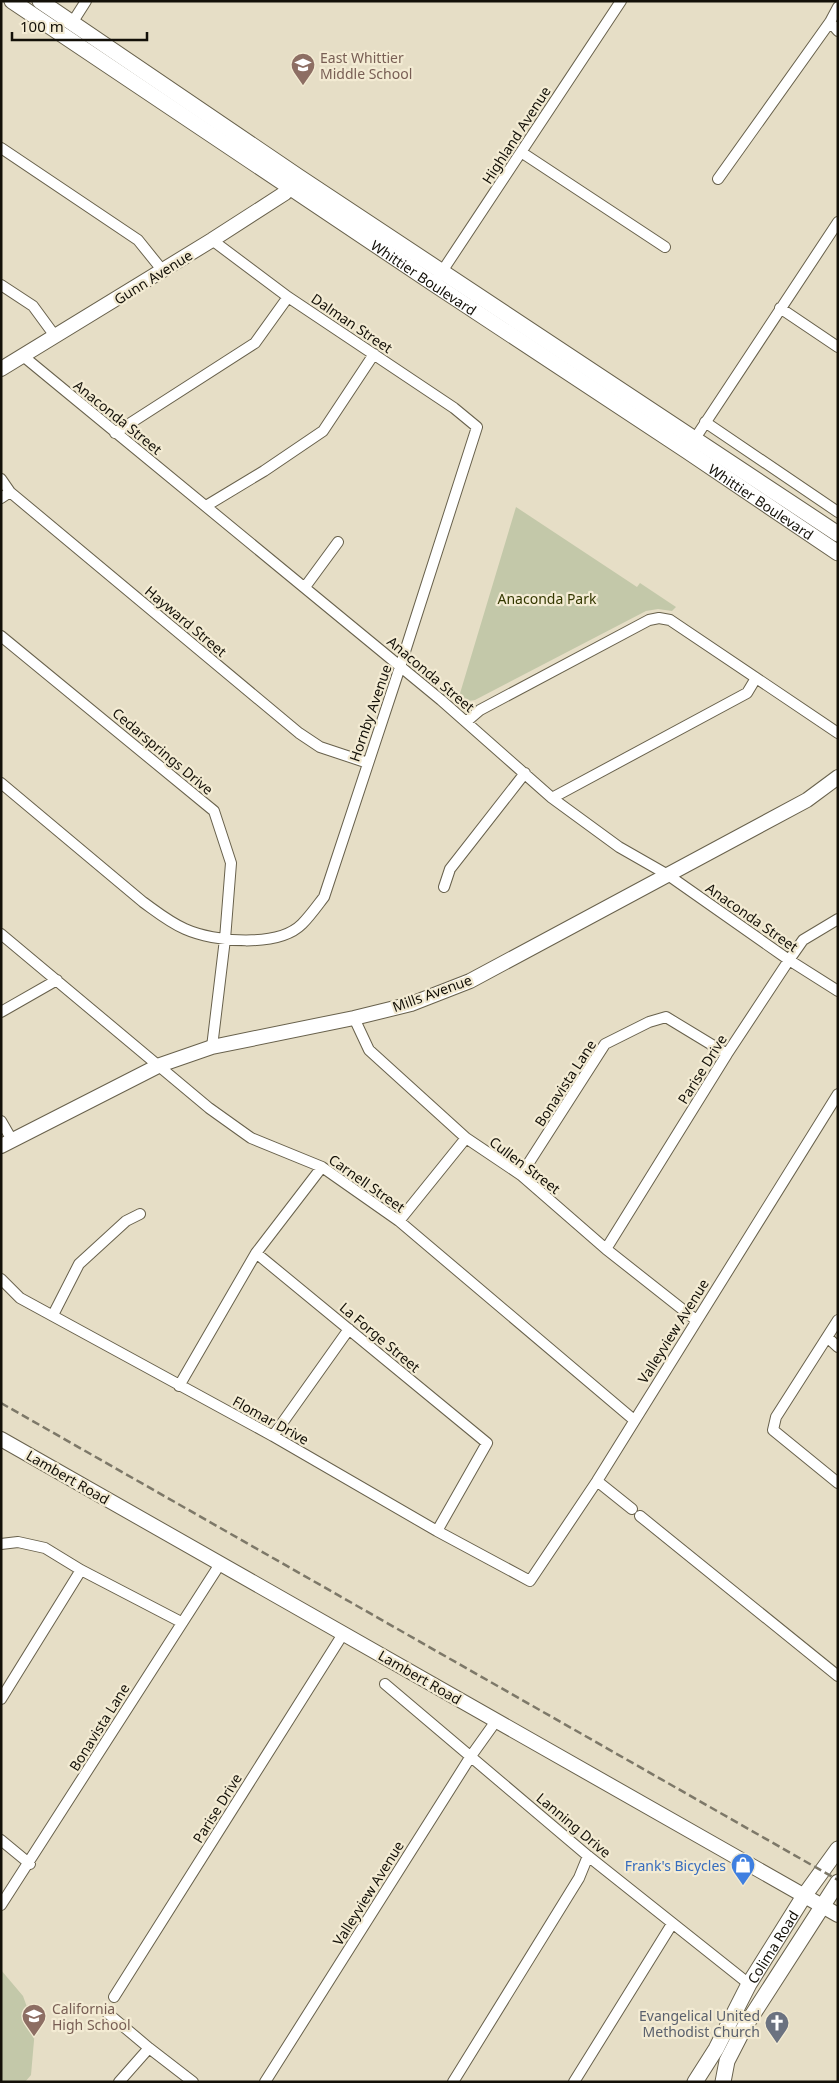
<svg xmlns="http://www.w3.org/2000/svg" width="839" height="2083" font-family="'Noto Sans',sans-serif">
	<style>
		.green { fill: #c3c8a9 }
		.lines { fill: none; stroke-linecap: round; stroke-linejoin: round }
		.street-casing { stroke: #68614c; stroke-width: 12 }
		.secondary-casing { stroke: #68614c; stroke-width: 16 }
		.primary-casing { stroke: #68614c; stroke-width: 17 }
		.street { stroke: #fff; stroke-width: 10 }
		.secondary { stroke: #fff; stroke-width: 14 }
		.primary { stroke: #fff; stroke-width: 15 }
		.rail { stroke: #7d7868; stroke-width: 2.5; stroke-dasharray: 8 4; stroke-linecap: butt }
		.labels { text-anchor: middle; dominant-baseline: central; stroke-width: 4.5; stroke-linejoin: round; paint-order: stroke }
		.education-label { font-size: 14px; fill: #785e54; stroke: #f3ebd3; text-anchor: start }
		.street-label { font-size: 14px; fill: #131008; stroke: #f3ebd3 }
		.park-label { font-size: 14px; fill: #343800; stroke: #f3ebd3 }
		.shop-label { font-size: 14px; fill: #366cbe; stroke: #f3ebd3; text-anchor: end }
		.worship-label { font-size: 14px; fill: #5b616d; stroke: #f3ebd3; text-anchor: end }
	</style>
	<rect width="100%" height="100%" fill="#e6dec6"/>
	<!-- green -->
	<path class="green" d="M516,507L637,587L640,583L676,607L672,611L658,609L646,611L475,700L462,702L458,700Z
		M1,1970L23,1996L35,2029L31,2075L25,2082H1Z"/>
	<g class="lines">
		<defs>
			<path id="street" d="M830,22L838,31
				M72,23L86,1
				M1,148L138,240L163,271
				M521,152L665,247
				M718,179L830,22L838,7
				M439,276L621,1
				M1,285L33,306L55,336
				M780,308L838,347
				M23,356L441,700L552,798L619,847L668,875L789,960L838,991
				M705,422L838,512
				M115,433L255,343L288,297
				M692,443L838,222
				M1,479L10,492L299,733L320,747L368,763
				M1,498L10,492
				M206,506L264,471L323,431L374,354
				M305,587L338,542
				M1,636L214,811L231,863L225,939L212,1047
				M466,722L480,710L649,620L659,618L670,620L838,733
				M1,783L143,902C157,912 169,922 185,929C214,942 278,948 302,924C310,916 317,906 324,897L400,667L477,427L454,408L288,297L212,240
				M552,798L747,693L756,678
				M444,887L450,869L525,773
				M1,934L209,1108L251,1138L322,1167L399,1221L634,1420
				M1,1012L57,980
				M354,1018L369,1050L466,1138L521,1175L606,1249L696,1320
				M1,1121L12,1140
				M521,1175L605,1044L649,1022L666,1017L727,1054
				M399,1221L466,1138
				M606,1249L727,1054L789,960L803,940L838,919
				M256,1253L487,1443L437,1531
				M1,1279L20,1298L273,1436L437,1531L530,1581L597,1481L838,1094
				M53,1315L79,1264L126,1221L140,1214
				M838,1320L776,1417L773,1430L838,1483
				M827,1337L838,1347
				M179,1386L256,1253L322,1167
				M273,1436L349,1329
				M597,1481L632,1509
				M640,1516L838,1676
				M1,1544L18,1542L45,1548L81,1570L181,1622
				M385,1684L588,1856L749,1984
				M1,1699L81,1570
				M1,1840L30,1864
				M1,1905L220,1564
				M114,1997L343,1634
				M105,2011L149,2048L119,2082
				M149,2048L193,2082
				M265,2082L471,1756L496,1721
				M453,2082L579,1878L588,1856
				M574,2082L672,1924"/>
			<path id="secondary" d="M1,369L212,240L285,193L297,180
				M1,1146L160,1065L212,1047L354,1018L411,1004L470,981L807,800L838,777
				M1,1439L838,1915"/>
			<g id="primary">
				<path id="s1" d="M12,1L434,284L687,451L838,553"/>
				<path d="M40,1L299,177L838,534"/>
				<path id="s2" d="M695,2082L716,2049L749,1984L804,1896L838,1849"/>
				<path d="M723,2082L727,2061L744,2028L838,1882"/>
			</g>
		</defs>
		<!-- street casing -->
		<use href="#street" class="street-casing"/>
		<!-- secondary casing -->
		<use href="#secondary" class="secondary-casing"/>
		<!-- primary casing -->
		<use href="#primary" class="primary-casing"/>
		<!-- street -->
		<use href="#street" class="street"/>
		<!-- secondary -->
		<use href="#secondary" class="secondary"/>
		<!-- primary -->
		<use href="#primary" class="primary"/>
		<!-- rail -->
		<path class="rail" d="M1,1403L838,1880"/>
	</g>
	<!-- icons -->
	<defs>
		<symbol id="school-pin" viewBox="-11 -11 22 30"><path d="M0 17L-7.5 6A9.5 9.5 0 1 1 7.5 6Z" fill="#8d6e63" stroke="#f3ebd3"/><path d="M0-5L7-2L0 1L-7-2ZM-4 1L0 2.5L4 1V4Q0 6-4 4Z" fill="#fff"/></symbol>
		<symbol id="shop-pin" viewBox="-11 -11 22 30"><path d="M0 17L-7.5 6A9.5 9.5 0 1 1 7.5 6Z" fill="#3f7fe0" stroke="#f3ebd3"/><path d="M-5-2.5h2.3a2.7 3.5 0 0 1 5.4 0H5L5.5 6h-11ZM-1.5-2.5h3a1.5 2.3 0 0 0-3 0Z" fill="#fff"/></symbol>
		<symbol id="church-pin" viewBox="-11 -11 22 30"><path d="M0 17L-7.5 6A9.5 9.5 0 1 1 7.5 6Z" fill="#6b7280" stroke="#f3ebd3"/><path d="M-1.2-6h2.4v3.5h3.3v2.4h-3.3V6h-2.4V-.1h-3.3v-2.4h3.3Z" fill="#fff"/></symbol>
	</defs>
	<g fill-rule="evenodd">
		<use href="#school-pin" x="289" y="51" width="28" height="38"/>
		<use href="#shop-pin" x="729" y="1851" width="28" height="38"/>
		<use href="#school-pin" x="20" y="2002" width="28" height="38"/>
		<use href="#church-pin" x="763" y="2009" width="28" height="38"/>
	</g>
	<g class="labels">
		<!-- education labels -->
		<g class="education-label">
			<text x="320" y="57">East Whittier<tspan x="320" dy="16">Middle School</tspan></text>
			<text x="52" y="2008">California<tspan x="52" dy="16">High School</tspan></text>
		</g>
		<!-- street labels -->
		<g class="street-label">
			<text transform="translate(516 135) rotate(-57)">Highland Avenue</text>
			<text transform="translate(153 277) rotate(-32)">Gunn Avenue</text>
			<text stroke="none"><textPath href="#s1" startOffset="496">Whittier Boulevard</textPath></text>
			<text transform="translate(352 323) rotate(34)">Dalman Street</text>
			<text transform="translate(118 417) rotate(39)">Anaconda Street</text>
			<text stroke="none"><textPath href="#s1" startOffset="901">Whittier Boulevard</textPath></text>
			<text transform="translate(186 621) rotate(40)">Hayward Street</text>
			<text transform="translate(431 674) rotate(40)">Anaconda Street</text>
			<text transform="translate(370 713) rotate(-71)">Hornby Avenue</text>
			<text transform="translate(163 751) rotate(40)">Cedarsprings Drive</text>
			<text transform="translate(752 917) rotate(35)">Anaconda Street</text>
			<text transform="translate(432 993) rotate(-20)">Mills Avenue</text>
			<text transform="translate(702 1069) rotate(-58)">Parise Drive</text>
			<text transform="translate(565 1083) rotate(-57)">Bonavista Lane</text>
			<text transform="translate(525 1165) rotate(37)">Cullen Street</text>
			<text transform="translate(367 1183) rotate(35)">Carnell Street</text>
			<text transform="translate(673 1331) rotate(-58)">Valleyview Avenue</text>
			<text transform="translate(380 1337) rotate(40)">La Forge Street</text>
			<text transform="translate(271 1420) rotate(29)">Flomar Drive</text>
			<text transform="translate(68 1477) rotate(30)">Lambert Road</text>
			<text transform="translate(420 1677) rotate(30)">Lambert Road</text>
			<text transform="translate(99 1727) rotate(-58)">Bonavista Lane</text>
			<text transform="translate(217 1808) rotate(-58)">Parise Drive</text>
			<text transform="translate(574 1825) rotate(40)">Lanning Drive</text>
			<text transform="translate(368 1893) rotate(-58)">Valleyview Avenue</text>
			<text stroke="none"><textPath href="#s2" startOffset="156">Colima Road</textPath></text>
		</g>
		<!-- park labels -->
		<g class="park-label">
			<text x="547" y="598">Anaconda Park</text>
		</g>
		<!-- shop labels -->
		<g class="shop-label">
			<text x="726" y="1865">Frank's Bicycles</text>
		</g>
		<!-- worship labels -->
		<g class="worship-label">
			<text x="760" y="2015">Evangelical United<tspan x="760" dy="16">Methodist Church</tspan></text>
		</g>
	</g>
	<!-- border -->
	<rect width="839" height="2083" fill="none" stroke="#131008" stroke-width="5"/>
	<!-- scale -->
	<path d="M12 32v8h135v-8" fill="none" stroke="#131008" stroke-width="2.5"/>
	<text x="20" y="32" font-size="15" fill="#131008" stroke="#f3ebd3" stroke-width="4" paint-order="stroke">100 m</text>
</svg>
